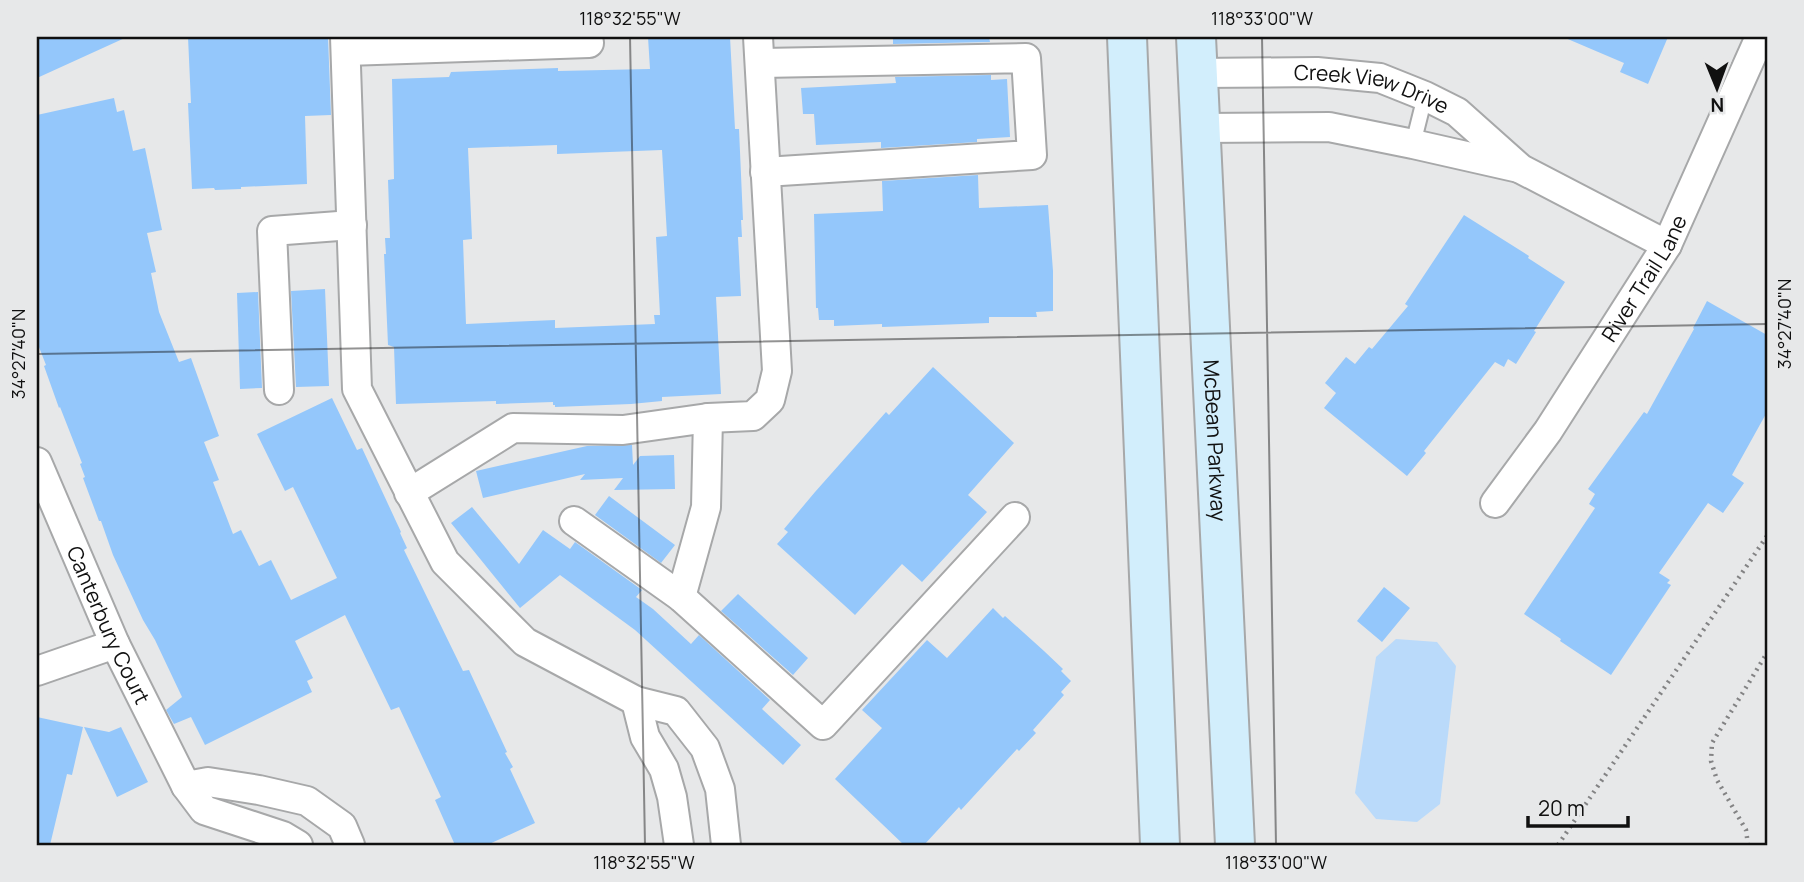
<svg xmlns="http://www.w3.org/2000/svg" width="1804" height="882" font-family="Manrope,sans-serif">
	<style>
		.green { fill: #badafa }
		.building { fill: #94c7fb; fill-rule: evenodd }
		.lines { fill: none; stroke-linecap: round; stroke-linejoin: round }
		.service-casing { stroke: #a7a8a9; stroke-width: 18 }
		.minor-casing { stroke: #a7a8a9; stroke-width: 32 }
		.secondary-casing { stroke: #a7a8a9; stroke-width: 42 }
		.path { stroke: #838384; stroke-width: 4.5; stroke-dasharray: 2 5; stroke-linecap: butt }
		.service { stroke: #fff; stroke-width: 14 }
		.minor { stroke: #fff; stroke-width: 28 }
		.secondary { stroke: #d2eefc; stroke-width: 38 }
		.ticks { fill: none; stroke: #101010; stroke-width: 2; stroke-opacity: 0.45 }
		.labels { text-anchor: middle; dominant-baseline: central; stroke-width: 6; stroke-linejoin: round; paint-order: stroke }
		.street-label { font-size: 21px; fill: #101010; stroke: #e7e8e9 }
		.neatline { fill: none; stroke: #101010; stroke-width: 2.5 }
		.ticks-label { font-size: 18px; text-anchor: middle; fill: #101010 }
	</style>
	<rect width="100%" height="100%" fill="#e7e8e9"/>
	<!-- green -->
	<path class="green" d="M1396,639L1437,642L1456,666L1440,804L1417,822L1376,819L1355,793L1376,657Z"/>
	<!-- building -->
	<path class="building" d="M37,37H127L37,78Z
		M188,37H328L331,115L305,116L307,184L241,187V189L215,190L214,188L192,189L188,103H191Z
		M648,37H730L735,129H739L743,220H741L742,237H738L741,296L716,297L721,394L662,397V401L631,404L555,407V405H553V402L496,404V401L396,404L394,347L388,345L384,254H386L385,238H390L388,180L394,179L392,79L449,77L451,72L558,68V71L650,69ZM557,145V154L662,150L667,236L656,237L660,315H654L655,324L555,328V320L466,324L463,240L472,239L468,148Z
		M893,37H989L990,42L893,44Z
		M1563,37H1668L1648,84L1620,72L1624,63Z
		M991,75V80L1007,79L1010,137L977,139V142L881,148V142L816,145L814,114H803L801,88L896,83L895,77Z
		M114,98L117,112L124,110L133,151L145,148L162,230L147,233L156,272L151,273L159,312L179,362L191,358L219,436L204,442L219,480L213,482L233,534L241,530L259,566L271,560L291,600L337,578L293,487L285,491L257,434L332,398L357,450L362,448L401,532L400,533L407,548L404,550L463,671L469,670L507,752L505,753L513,767L510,769L535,823L487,845H455L435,800L441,797L399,707L391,710L345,615L295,641L313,678L307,681L312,692L205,745L191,717L174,724L166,710L182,697L155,640L143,620L113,555L101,521H99L83,478L85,477L80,464L82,463L60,407L59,408L44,366L46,365L37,342V115Z
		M978,175L979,208L1048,205L1053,271V311L1036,312L1037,317H989V323L882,327V324L834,326V320H819L818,308H816L814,214L883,211L882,181Z
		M1464,215L1529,256L1528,258L1565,282L1534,331L1536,332L1516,364L1508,359L1504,367L1495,362L1424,451L1426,453L1407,476L1324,408L1336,393L1325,383L1346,357L1355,364L1369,347L1372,349L1408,306L1405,304Z
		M325,289L329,386L296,387L291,291Z
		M258,292L262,388L240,389L237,293Z
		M1707,301L1767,335V412L1732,475L1744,483L1723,513L1708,503L1659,573L1670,580L1667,583L1671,585L1611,675L1560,641L1561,639L1524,614L1595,508L1589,504L1595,494L1588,489L1644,412L1647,414L1694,329L1693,328Z
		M933,367L1014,443L968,495L987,512L922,582L902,564L855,615L777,544L788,532L784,529L815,492L886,412L889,415Z
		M632,445L633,465L640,456L674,455L675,489L614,490L623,478L580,480L585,474L483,498L476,471L587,446Z
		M609,496L675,545L661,563L595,515Z
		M472,507L519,564L543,530L570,549L575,542L642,590L636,597L653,609L691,644L699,635L770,700L762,709L801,745L783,765L635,630L560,575L520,608L451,523Z
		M1384,587L1410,608L1382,642L1357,621Z
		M738,594L808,658L793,675L721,611Z
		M993,608L1003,618L1005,616L1044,651L1063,669L1061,671L1071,681L1061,692L1064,695L1033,730L1036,733L1019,751L1017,749L961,810L959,807L924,845H904L835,779L882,728L862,710L927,640L947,658Z
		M37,717L83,727L72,775L67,774L50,845H37Z
		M84,727L109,732L121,727L148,782L117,797Z"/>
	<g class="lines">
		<defs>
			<path id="service" d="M1413,144L1425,96"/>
			<g id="minor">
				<path d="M345,37L357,389L445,562L525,642L636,701L676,711L705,748L720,789L726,845"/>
				<path d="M347,51L589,43L588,37"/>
				<path d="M760,63L1026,58L1032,155L765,172"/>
				<path id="s1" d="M1197,73L1317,72L1380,78L1425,96L1457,112L1521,169L1667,245"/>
				<path d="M1201,128L1329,127L1413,144L1519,168"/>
				<path d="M279,390L272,231L352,225"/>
				<path id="s2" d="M37,462L115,644L186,786L204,810L283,836L298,845"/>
				<path d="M409,493L513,428L623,430L708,418L753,416L770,400L777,371L758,37"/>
				<path id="s3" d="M1495,503L1548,431L1667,245L1760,37"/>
				<path d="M574,521L681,597L823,725L1015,517"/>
				<path d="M681,597L706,507L708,418"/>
				<path d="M37,671L115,644"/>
				<path d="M636,701L645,737L664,769L672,797L679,845"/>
				<path d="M186,786L208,782L259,790L307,801L342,826L350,845"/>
			</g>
			<g id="secondary">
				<path d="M1127,37L1160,845"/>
				<path id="s4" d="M1196,37L1235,845"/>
			</g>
		</defs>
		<!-- service casing -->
		<use href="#service" class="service-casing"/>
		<!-- minor casing -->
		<use href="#minor" class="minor-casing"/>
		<!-- secondary casing -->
		<use href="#secondary" class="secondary-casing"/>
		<!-- path -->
		<path class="path" d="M1558,845L1767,536
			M1748,845L1746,830L1717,780L1711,761L1712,743L1767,653"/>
		<!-- service -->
		<use href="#service" class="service"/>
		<!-- minor -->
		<use href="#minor" class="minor"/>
		<!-- secondary -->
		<use href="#secondary" class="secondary"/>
	</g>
	<!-- ticks -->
	<path class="ticks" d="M630,37L645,845M1262,37L1276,845M37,354L1767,324"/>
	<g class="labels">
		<!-- street labels -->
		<g class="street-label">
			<text stroke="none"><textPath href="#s1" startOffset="177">Creek View Drive</textPath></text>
			<text stroke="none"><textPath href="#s3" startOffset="270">River Trail Lane</textPath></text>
			<text stroke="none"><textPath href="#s4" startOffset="404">McBean Parkway</textPath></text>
			<text stroke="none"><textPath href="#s2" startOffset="178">Canterbury Court</textPath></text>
		</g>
	</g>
	<!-- border -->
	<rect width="1804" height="882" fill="none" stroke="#e7e8e9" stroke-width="77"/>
	<!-- north arrow -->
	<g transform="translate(1717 88) rotate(179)" stroke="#e7e8e9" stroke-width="5" paint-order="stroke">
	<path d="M0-5L12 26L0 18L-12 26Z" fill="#101010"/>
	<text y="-10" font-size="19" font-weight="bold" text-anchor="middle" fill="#101010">N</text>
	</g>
	<!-- scale -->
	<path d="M1528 816v10h100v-10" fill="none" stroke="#101010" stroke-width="3.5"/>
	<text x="1538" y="816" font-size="21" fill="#101010" stroke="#e7e8e9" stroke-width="5" paint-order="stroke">20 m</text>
	<rect x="38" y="38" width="1728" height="806" class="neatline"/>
	<g class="ticks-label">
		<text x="630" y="25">118°32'55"W</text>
		<text x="1262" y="25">118°33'00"W</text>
		<text transform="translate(1785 324) rotate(-90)" y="6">34°27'40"N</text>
		<text transform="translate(19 354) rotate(-90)" y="6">34°27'40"N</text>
		<text x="644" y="869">118°32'55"W</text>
		<text x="1276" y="869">118°33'00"W</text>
	</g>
</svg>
